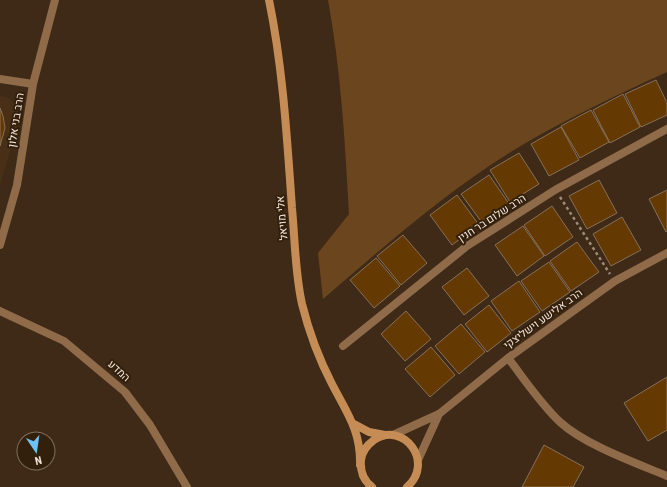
<svg xmlns="http://www.w3.org/2000/svg" width="667" height="487" font-family="'Roboto Condensed',Heebo,sans-serif">
	<style>
		.built { fill: #482f15 }
		.green { fill: #6b451d }
		.building { fill: #643902; stroke: #87705a }
		.lines { fill: none; stroke-linecap: round; stroke-linejoin: round }
		.path { stroke: #9d8d7d; stroke-width: 2.5; stroke-dasharray: 3 3; stroke-linecap: butt }
		.street { stroke: #8f6b4a; stroke-width: 8 }
		.secondary { stroke: #c58d55; stroke-width: 8 }
		.labels { text-anchor: middle; dominant-baseline: central; stroke-width: 4; stroke-linejoin: round; paint-order: stroke }
		.street-label { font-size: 11px; fill: #f1e4d8; stroke: #33200c }
	</style>
	<rect width="100%" height="100%" fill="#3e2a16"/>
	<!-- built -->
	<path class="built" d="M0,96L7,97L17,106L19,121L0,185Z"/>
	<!-- green -->
	<path class="green" d="M328,0H667V72C619,94 570,117 524,144C451,187 387,244 323,299L318,253L349,214C345,142 341,71 328,0Z"/>
	<!-- building -->
	<path class="building" d="M656,80L667,103V115L641,127L625,94Z
		M623,94L640,127L610,143L593,110Z
		M0,108L3,116L5,128L0,146Z
		M591,110L609,142L580,158L561,126Z
		M561,127L579,160L549,176L531,144Z
		M519,153L539,184L510,202L490,170Z
		M489,175L510,205L483,224L461,194Z
		M599,180L617,213L587,229L569,196Z
		M667,190V231L666,232L649,199Z
		M457,195L479,225L452,245L430,215Z
		M552,206L573,237L545,256L524,225Z
		M622,217L641,250L611,266L593,234Z
		M523,226L544,256L517,276L495,245Z
		M403,235L427,263L401,285L377,256Z
		M577,242L599,272L571,291L550,261Z
		M376,258L400,286L374,308L350,280Z
		M549,262L570,292L542,311L521,281Z
		M467,268L489,296L464,315L442,287Z
		M519,281L540,312L512,331L491,301Z
		M489,305L511,333L487,352L465,324Z
		M406,311L431,339L405,361L381,334Z
		M461,324L485,352L459,374L435,346Z
		M431,347L455,375L430,397L405,369Z
		M667,377V430L648,441L624,403Z
		M544,445L584,467L573,487H522Z"/>
	<g class="lines">
		<!-- path -->
		<path class="path" d="M560,197L610,274"/>
		<!-- street -->
		<path class="street" d="M0,79L33,84
			M0,245L17,185L33,84L55,0
			M0,311L64,341L125,392L150,425L187,487
			M343,346L467,246L555,190L667,129
			M508,358C525,380 540,403 560,422C585,445 636,463 667,476
			M393,435L439,414L508,358L615,281L667,253
			M418,460L439,414"/>
		<!-- secondary -->
		<path class="secondary" d="M269,0C283,68 287,138 292,208C295,240 295,273 302,304C309,332 319,359 332,384C347,413 361,431 360,465
			M354,424L369,432L385,435
			M372,487C363,480 360,471 361,460C362,452 367,445 374,440C404,420 435,463 407,487"/>
	</g>
	<g class="labels">
		<!-- street labels -->
		<g class="street-label">
			<text transform="translate(16 120) rotate(-81)">הרב בני אלון</text>
			<text transform="translate(282 218) rotate(-95)">אלי מויאל</text>
			<text transform="translate(492 218) rotate(-33)">הרב שלום בר חנין</text>
			<text transform="translate(543 319) rotate(-36)">הרב אלישע וישליצקי</text>
			<text transform="translate(119 371) rotate(42)">המדע</text>
		</g>
	</g>
	<!-- north arrow -->
	<g transform="translate(36 451) rotate(167)"><circle r="19" fill="#33200c" stroke="#7f6e5e"/>
	<path d="M0-3L7 15L0 10L-7 15Z" fill="#6fc2f4"/>
	<text y="-6" font-size="11" font-weight="bold" text-anchor="middle" fill="#f1e4d8">N</text>
	</g>
</svg>
